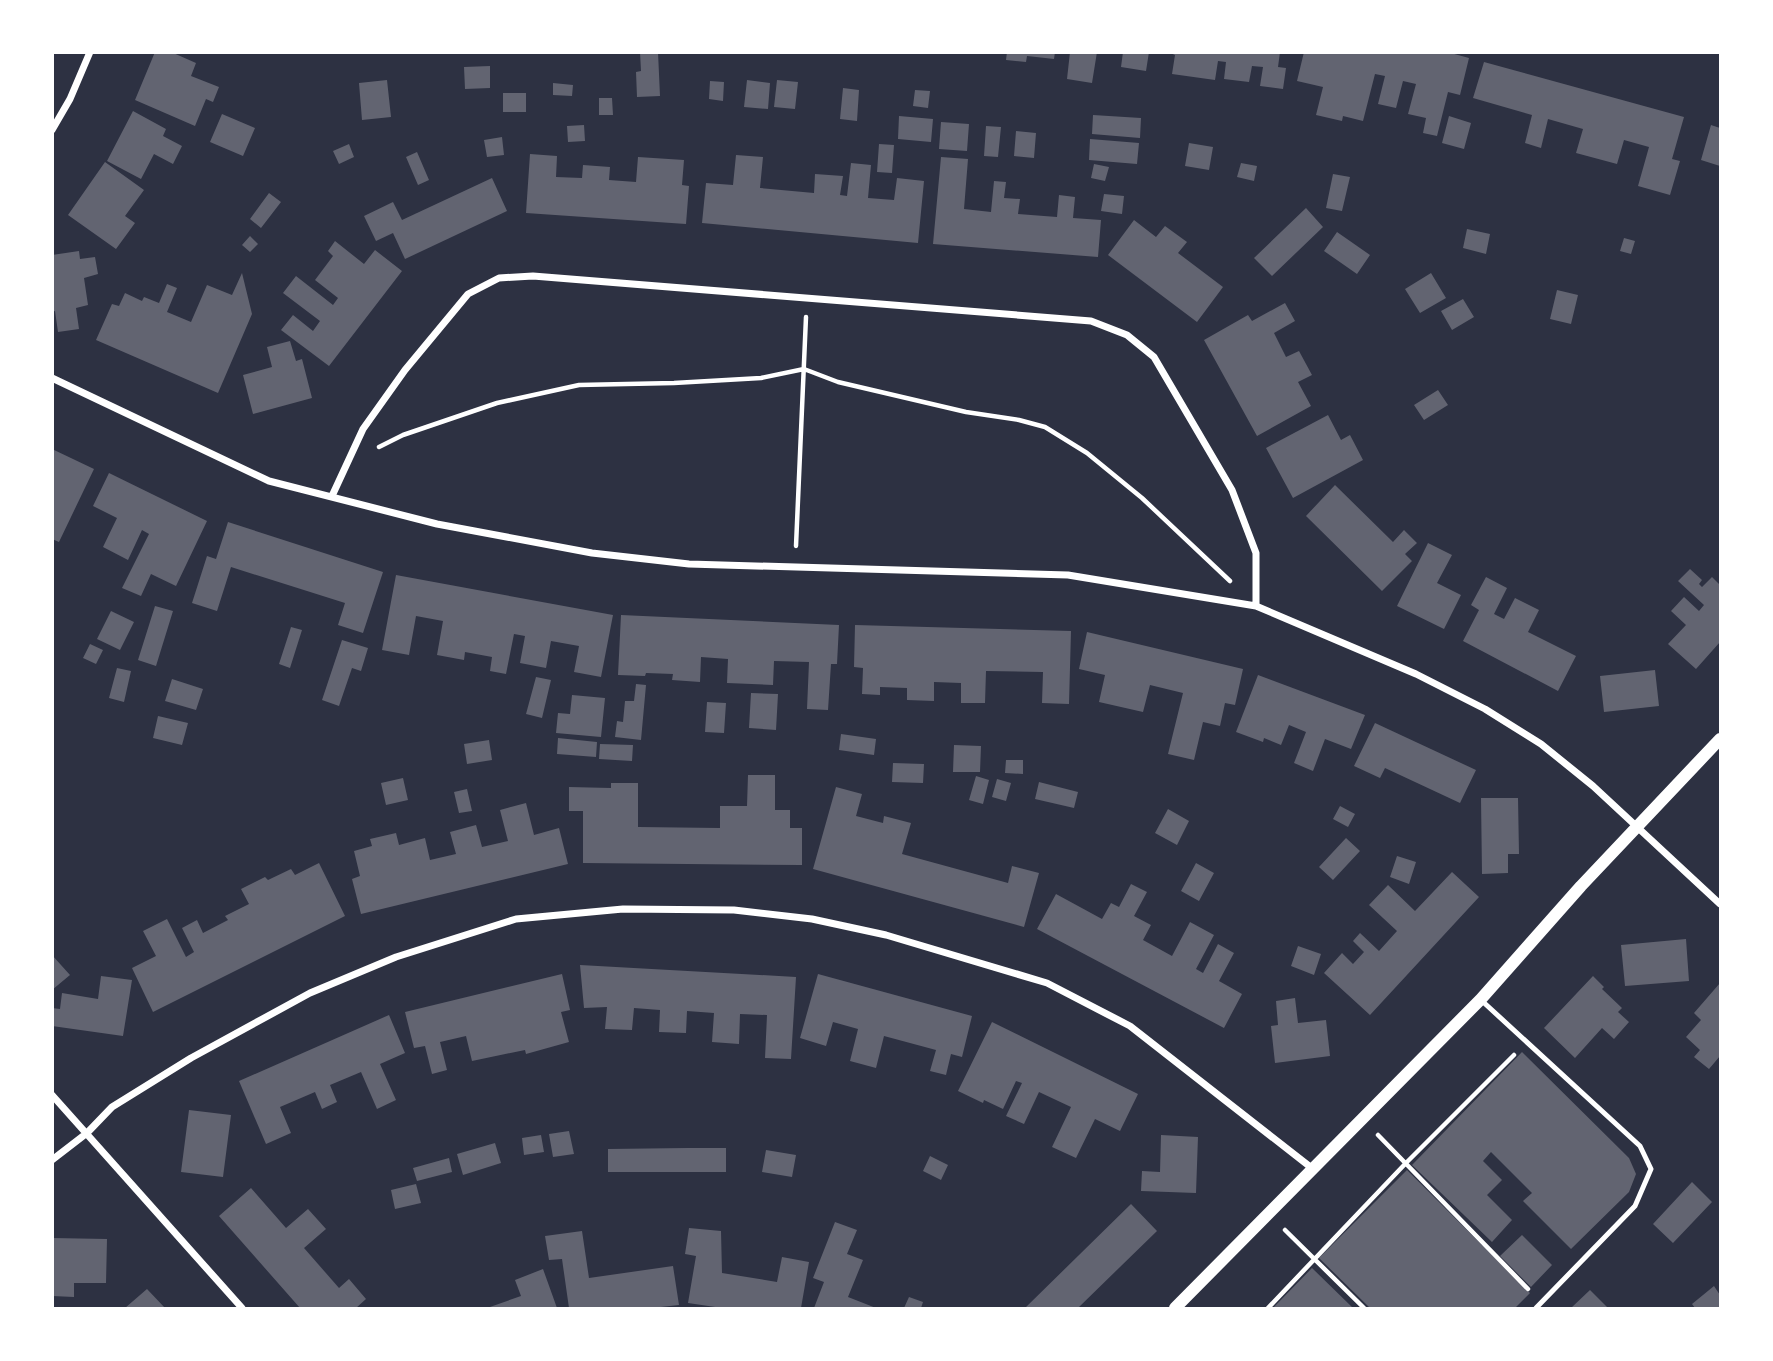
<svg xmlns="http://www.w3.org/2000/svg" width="1773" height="1361" font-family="'Source Serif 4',serif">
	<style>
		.building { fill: #626471 }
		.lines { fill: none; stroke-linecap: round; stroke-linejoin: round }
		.path { stroke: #fff; stroke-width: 4.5 }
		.service { stroke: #fff; stroke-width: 5 }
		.minor { stroke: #fff; stroke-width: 7 }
		.tertiary { stroke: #fff; stroke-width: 12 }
	</style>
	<rect width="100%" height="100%" fill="#2d3142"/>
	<!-- building -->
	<path class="building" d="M155,52H171L196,63L191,76L219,87L213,102L206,99L195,126L135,100Z
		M640,52H658L660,96L637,97L636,72L641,71Z
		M1007,52H1055L1054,59L1027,56L1026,62L1006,60Z
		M1070,52H1097L1092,83L1067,79Z
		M1123,52H1149L1146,71L1121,67Z
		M1168,52H1280L1278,67L1286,68L1283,89L1260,86L1263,67L1252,66L1249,82L1224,79L1226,62L1218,61L1215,80L1172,74L1175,55Z
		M1304,52H1447L1469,58L1460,95L1448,92L1437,136L1423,133L1426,118L1408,114L1416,84L1403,81L1396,108L1378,104L1385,76L1375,74L1363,121L1343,116L1342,121L1316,115L1323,87L1297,81Z
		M1484,62L1684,117L1672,159L1680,161L1670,195L1638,186L1649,147L1624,140L1617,164L1576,153L1583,129L1548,119L1541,148L1525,143L1532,115L1473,98Z
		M490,66V88L465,89L464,67Z
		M387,80L391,117L362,120L359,83Z
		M747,80L770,83L768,109L744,107Z
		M777,80L798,82L795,109L774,107Z
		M710,81L724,82L723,101L709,99Z
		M553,83L573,85L572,96L553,95Z
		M843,88L859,90L857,121L840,119Z
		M915,90L930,91L928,108L913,106Z
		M503,93H526V112H503Z
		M599,98H612L613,115H599Z
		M133,111L166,129L163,136L182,146L173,164L154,154L141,179L107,161Z
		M222,114L255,128L243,156L210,142Z
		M1093,115L1141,118L1140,138L1092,134Z
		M899,116L933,119L931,142L898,139Z
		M1449,116L1471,123L1464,149L1442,143Z
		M941,122L969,124L967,151L939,149Z
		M584,125L585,141L568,142L567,126Z
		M1711,125L1720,128V166L1701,160Z
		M986,126L1001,127L998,157L984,156Z
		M1016,131L1036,133L1034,158L1014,156Z
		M502,137L504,155L487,157L484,140Z
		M1090,139L1139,143L1137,164L1089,160Z
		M1189,143L1213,147L1209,170L1185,166Z
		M349,144L354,157L339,164L333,151Z
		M879,144L894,145L892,173L877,172Z
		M417,152L429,180L418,185L406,157Z
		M530,154L557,156L556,177L582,178L583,165L610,167L609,180L636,182L638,157L684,160L682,185L689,186L686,224L526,213Z
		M736,155L763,157L760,188L814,193L815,174L843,176L840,195L847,196L851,163L871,165L868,198L894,200L897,178L924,181L918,243L702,223L706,183L733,185Z
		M941,157L968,159L964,209L991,212L994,181L1006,182L1004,198L1020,199L1018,214L1057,217L1059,195L1075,197L1073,218L1101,220L1098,257L933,244Z
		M105,162L144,190L125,216L135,223L116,249L68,215Z
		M1241,163L1257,166L1254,181L1237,177Z
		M1094,164L1109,167L1105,181L1091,178Z
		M1333,174L1350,177L1342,211L1326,208Z
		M492,178L507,211L405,259L393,233L376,241L364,216L393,202L402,220Z
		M269,193L281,202L261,228L250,219Z
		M1104,194L1124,196L1122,214L1101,211Z
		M1306,208L1323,227L1272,276L1254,258Z
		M1134,220L1156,237L1165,226L1187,242L1178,253L1223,287L1197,322L1108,255Z
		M1467,229L1490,234L1486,254L1463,248Z
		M1337,232L1370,255L1357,274L1324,251Z
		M250,236L258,244L250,252L242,245Z
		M1624,238L1635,241L1631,254L1620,251Z
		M335,241L364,264L375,250L402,271L329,366L281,330L293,315L313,331L320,321L283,293L296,276L333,305L338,298L315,280L333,256L328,251Z
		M79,251L80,259L95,257L98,274L84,278L88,305L76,308L79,329L58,332L55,311L52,312V255Z
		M242,273L252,314L218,393L96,340L112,304L119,306L125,293L142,301L144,297L159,303L167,284L177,288L167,312L191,322L207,285L232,295Z
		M1431,273L1446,298L1420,313L1405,289Z
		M1557,290L1578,295L1571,324L1550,319Z
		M1463,299L1474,317L1452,330L1441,311Z
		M1285,303L1295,321L1274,333L1286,357L1299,351L1312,375L1298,382L1311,406L1257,436L1204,340L1248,315L1252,321Z
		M290,341L296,361L302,359L312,398L253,414L243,375L272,367L267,347Z
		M1438,390L1448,405L1424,420L1414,405Z
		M1328,415L1341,440L1350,435L1363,460L1293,498L1266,448Z
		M52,449L94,469L59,542L52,539Z
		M109,473L207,521L176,586L151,574L141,596L122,588L149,534L142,530L128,560L103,547L117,518L93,506Z
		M1335,485L1393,542L1404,530L1417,543L1405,554L1412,561L1382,591L1306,516Z
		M228,522L383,572L363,633L338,625L345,603L231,567L217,611L192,603L207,556L216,559Z
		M1428,543L1452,555L1437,583L1461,595L1444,629L1397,606Z
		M1690,569L1702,580L1699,584L1702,587L1712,577L1720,585V642L1696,669L1668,644L1686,625L1671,611L1684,597L1699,611L1704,605L1678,581Z
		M396,575L613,615L601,677L574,672L579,646L551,641L546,668L520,663L525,636L514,634L506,674L490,671L492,657L465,652L464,660L437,655L443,621L416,616L409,655L382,650Z
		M1486,577L1507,588L1494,614L1504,619L1515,598L1539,610L1528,632L1576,656L1558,691L1463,641L1479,610L1471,605Z
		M155,606L173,611L156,666L138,660Z
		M111,611L134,622L120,650L97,639Z
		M621,615L839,625L837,664H831L828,710L807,709L809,662L774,661L773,685L727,683L728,659L701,657L700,682L672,680L673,674L646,673L645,676L618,675Z
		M855,625L1071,631L1069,704L1042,703L1043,672L986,671L985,703H961V683L934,682V701L907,700V688L880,687V695L862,694L863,668L854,667Z
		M291,627L302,630L290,668L279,664Z
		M1087,632L1243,669L1235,705L1225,703L1220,726L1203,722L1194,760L1168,754L1183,693L1150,685L1143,712L1099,702L1105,675L1079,669Z
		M342,640L368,648L361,671L352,668L339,706L322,700Z
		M90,644L103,650L96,664L83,658Z
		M117,668L131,671L124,702L109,698Z
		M1655,670L1659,706L1604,712L1600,676Z
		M1258,675L1365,715L1351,749L1325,739L1313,771L1294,763L1306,732L1289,725L1281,745L1264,738L1263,742L1236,732Z
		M536,677L551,680L542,718L526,714Z
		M172,679L203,689L196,710L165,701Z
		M636,684L646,685L641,740L615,737L617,721L623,722L625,701H634Z
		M751,693L778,694L776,730L749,728Z
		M572,695L605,698L601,737L556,733L558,713L570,714Z
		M707,702L726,703L724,733L705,732Z
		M158,716L188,723L182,745L153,738Z
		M1375,723L1476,770L1460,803L1385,768L1380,778L1354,766Z
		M841,734L876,739L874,755L839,750Z
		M558,738L597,742L596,757L557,754Z
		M489,740L492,760L467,764L464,744Z
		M600,744L633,745L632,761L599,759Z
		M954,745L981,746L980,772H953Z
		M1006,760H1023V774L1005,773Z
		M893,763L924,764L923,783L892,782Z
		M748,775H775V810H790V828H802V865L583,863V811H569V787L611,788V783H638V827L720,828V806H747Z
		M976,776L989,780L983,804L969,800Z
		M403,778L408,800L386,805L381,783Z
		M997,779L1011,783L1006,801L992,797Z
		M1039,782L1078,792L1074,808L1035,799Z
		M836,787L862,794L856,816L883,823L884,816L911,823L902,854L1008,883L1012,866L1039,873L1024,927L813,869Z
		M467,789L472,811L459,813L454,792Z
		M1481,798H1518L1519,854H1508V873L1482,874Z
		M526,803L534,835L559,828L568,864L361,914L352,879L360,876L354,851L372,846L370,839L396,833L399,845L425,838L430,860L456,854L450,832L476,825L482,847L508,841L500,810Z
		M1340,806L1355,814L1348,827L1333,819Z
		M1168,809L1189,821L1177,845L1155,833Z
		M1346,838L1360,851L1333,880L1319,867Z
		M1397,856L1416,862L1409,884L1390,877Z
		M319,863L345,916L153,1012L132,968L156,956L143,931L167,919L186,957L194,952L182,928L197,920L203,933L228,920L225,916L249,904L241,889L265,877L268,880L291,869L295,875Z
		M1196,863L1214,873L1199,901L1181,891Z
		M1452,872L1479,897L1370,1015L1324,973L1342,953L1353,964L1364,952L1353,941L1360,933L1379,951L1397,931L1369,905L1388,885L1415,911Z
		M1131,884L1147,892L1134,916L1151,925L1143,940L1172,956L1190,922L1214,935L1196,969L1203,973L1218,944L1234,953L1219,981L1242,994L1224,1028L1037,929L1056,894L1102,919L1111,903L1119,907Z
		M1686,939L1689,981L1625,986L1621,945Z
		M1298,946L1321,954L1314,975L1291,966Z
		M52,955L70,975L52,990Z
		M580,965L796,977L791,1059L765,1058L767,1015L740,1014L739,1044L712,1042L714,1013L687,1011L686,1033L659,1032L660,1010L634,1008L632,1030L605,1029L607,1007L584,1008Z
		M562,974L570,1010L561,1012L569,1042L526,1054L525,1050L472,1061L466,1036L440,1042L447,1070L432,1074L425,1046L414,1048L405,1012Z
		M818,974L972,1016L962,1057L951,1054L946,1075L930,1071L936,1050L884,1036L876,1068L850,1061L858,1029L833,1022L826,1046L800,1038Z
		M101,976L132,980L123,1036L52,1026V1008L60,1009L62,993L98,999Z
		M1593,976L1604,987L1602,989L1622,1008L1618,1012L1629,1022L1614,1039L1602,1028L1575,1058L1544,1028Z
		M1720,983V1056L1709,1069L1694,1057L1700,1050L1686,1037L1701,1020L1694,1013Z
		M1295,998L1298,1023L1326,1020L1330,1056L1275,1063L1271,1026L1278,1025L1276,1001Z
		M389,1015L405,1053L380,1064L396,1100L377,1109L361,1072L330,1085L337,1102L322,1109L315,1092L280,1107L291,1133L266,1144L239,1081Z
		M992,1022L1138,1094L1120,1131L1095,1119L1076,1158L1052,1147L1071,1107L1039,1092L1024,1124L1006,1116L1022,1083L1016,1081L1003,1109L984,1100L983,1103L958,1091Z
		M1522,1052L1629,1158L1636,1174L1629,1192L1571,1249L1523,1201L1532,1193L1491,1152L1483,1161L1502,1180L1487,1195L1512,1220L1492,1242L1412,1165Z
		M189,1110L231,1115L223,1177L181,1172Z
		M569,1131L574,1154L553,1157L549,1134Z
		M541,1135L544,1152L524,1155L522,1138Z
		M1161,1135L1198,1137L1196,1193L1141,1191L1142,1171L1160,1172Z
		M495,1143L501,1163L463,1175L457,1154Z
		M687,1148H726V1172H608V1149Z
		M766,1150L796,1155L792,1177L762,1172Z
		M930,1156L948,1165L941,1180L923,1171Z
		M449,1158L452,1172L417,1181L413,1168Z
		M1407,1170L1530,1293L1515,1308H1370L1319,1258Z
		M1692,1182L1712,1202L1673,1243L1653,1224Z
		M416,1184L421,1203L395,1209L391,1190Z
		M251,1188L286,1228L308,1209L326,1229L304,1248L339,1288L349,1279L366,1299L356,1308H300L219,1216Z
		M1131,1204L1157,1231L1120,1267L1078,1308H1025Z
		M835,1222L857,1230L847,1254L863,1260L848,1297L876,1308H814L824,1282L813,1278Z
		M689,1228L721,1231L722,1273L777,1282L782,1257L809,1262L801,1308H722L688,1303L696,1256L685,1254Z
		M582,1231L589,1278L673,1266L679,1305L652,1308H569L562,1259L549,1260L545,1236Z
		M1522,1235L1552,1265L1531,1287L1500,1256Z
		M52,1238L107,1239L106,1283H74V1297L52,1296Z
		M1312,1268L1353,1308H1273Z
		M543,1269L557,1308H487L521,1296L515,1280Z
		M1714,1286L1720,1295V1308H1695L1692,1304Z
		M147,1289L165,1308H125Z
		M1590,1290L1608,1308H1571Z
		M909,1297L923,1302L921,1308H904Z"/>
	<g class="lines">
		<!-- path -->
		<path class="path" d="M379,447L403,435L497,403L579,385L674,383L761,378L804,369L838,382L966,412L1019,420L1045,427L1087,453L1142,498L1230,581
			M796,546L806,317
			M1378,1135L1528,1289
			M1285,1230L1364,1308
			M1268,1308L1405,1164L1514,1055"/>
		<!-- service -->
		<path class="service" d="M1481,1000L1640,1146L1651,1169L1635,1206L1536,1308"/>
		<!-- minor -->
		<path class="minor" d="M52,130L70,99L90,52
			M52,378L269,481L437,524L592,553L689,564L1068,575L1256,606L1416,674L1485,709L1541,744L1593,786L1720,904
			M332,496L363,429L405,370L468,294L499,278L533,276L1091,321L1127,335L1154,357L1232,490L1256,553V606
			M52,1095L242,1308
			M52,1160L87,1133L112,1107L191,1058L310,993L396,957L516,919L623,909L734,910L812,919L886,935L1047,983L1130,1026L1313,1169"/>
		<!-- tertiary -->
		<path class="tertiary" d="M1175,1308L1481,999L1581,886L1720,739"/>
	</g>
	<!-- border -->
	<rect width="1773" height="1361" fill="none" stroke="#ffffff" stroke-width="108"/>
</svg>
